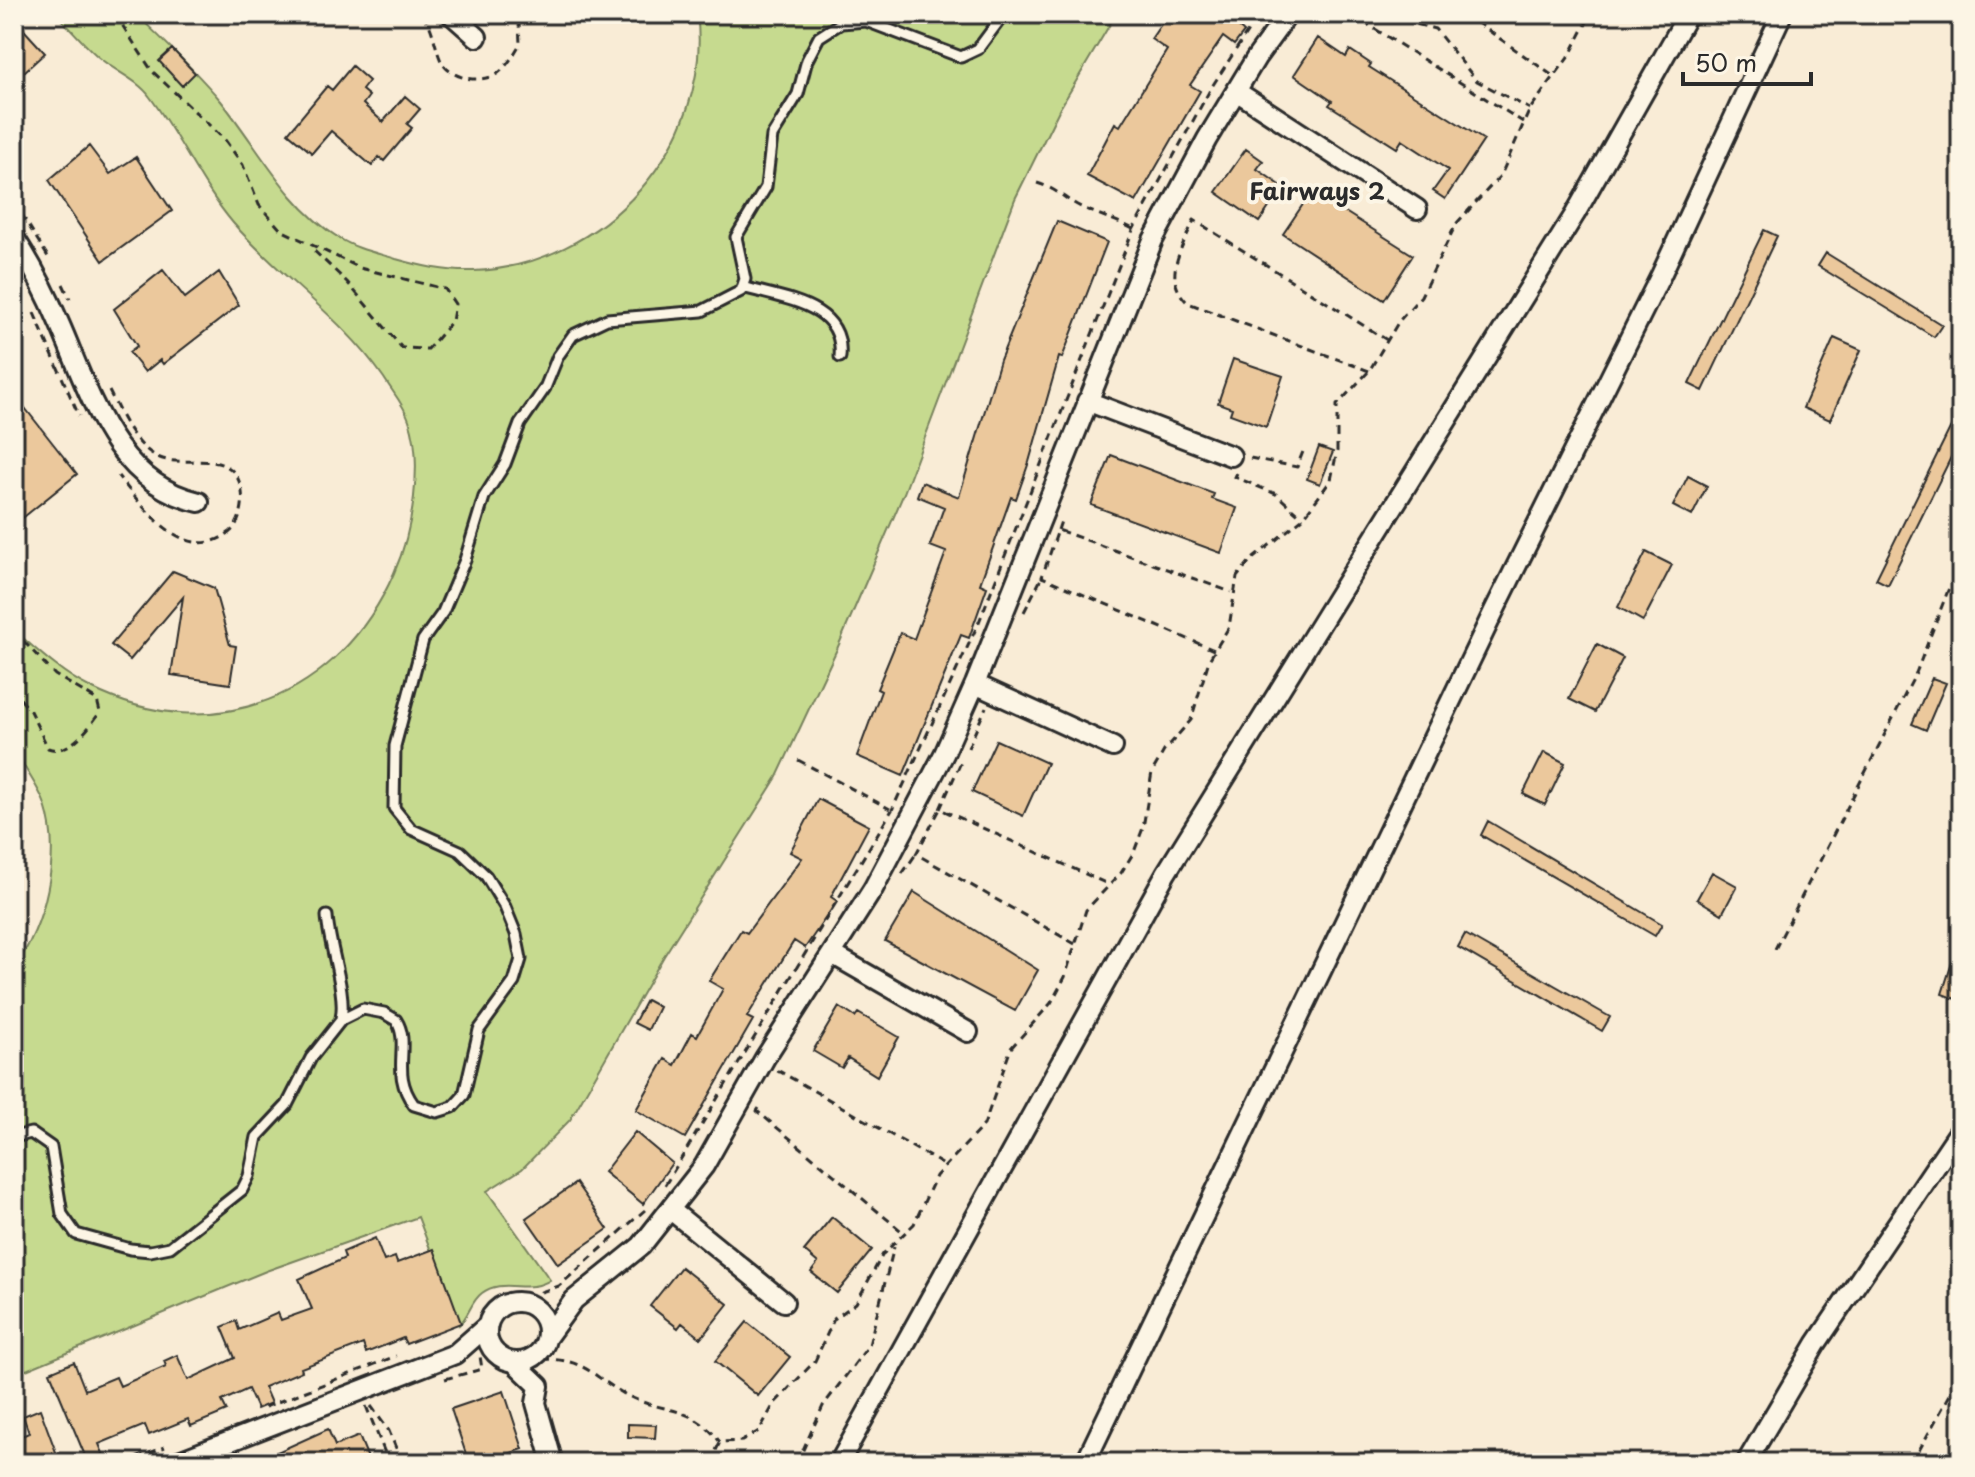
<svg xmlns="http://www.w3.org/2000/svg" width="1975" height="1477" font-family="'Playpen Sans',sans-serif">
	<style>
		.green { fill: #c6da8f; stroke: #78825d; stroke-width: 2 }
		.building { fill: #ebc89c; stroke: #2b2b2b; stroke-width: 2 }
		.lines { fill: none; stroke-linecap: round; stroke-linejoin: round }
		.service-casing { stroke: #2b2b2b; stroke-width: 15 }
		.minor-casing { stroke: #2b2b2b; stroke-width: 24 }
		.path { stroke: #2b2b2b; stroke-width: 3; stroke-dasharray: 8 6; stroke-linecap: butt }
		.service { stroke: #fcf5e5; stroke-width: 9 }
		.minor { stroke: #fcf5e5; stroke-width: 18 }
		.labels { text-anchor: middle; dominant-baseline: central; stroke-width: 8; stroke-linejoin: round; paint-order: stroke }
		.neighbourhood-label { font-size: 24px; font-weight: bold; fill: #2b2b2b; stroke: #fcf5e5 }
	</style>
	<rect width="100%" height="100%" fill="#f9ecd6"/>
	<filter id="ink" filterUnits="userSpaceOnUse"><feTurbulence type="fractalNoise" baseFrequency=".0125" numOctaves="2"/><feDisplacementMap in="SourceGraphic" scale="16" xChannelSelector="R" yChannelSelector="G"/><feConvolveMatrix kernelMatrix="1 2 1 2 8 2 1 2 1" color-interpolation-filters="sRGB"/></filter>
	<g filter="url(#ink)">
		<!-- green -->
		<path class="green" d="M55,14H136C165,42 195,70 221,101C258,147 287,206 339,238C356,249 377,253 396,259C421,266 446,272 473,271C603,267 714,144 697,14H1116L1059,110L1015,199L904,493L837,649L777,777L664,956L570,1120L522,1169L487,1191L550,1280C528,1295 503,1277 482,1293C471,1301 469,1316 459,1325L418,1217L266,1271L14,1375V968C45,925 62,856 45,805C39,786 18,761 14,746C8,723 14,657 14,630C38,651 61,673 91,688C214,749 340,697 394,573C412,533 424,463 409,420C404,405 392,391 384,378C342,317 281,278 233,223C201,185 180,137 150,97C139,81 117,72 102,60C85,47 72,28 55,14Z"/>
		<!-- building -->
		<path class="building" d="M1181,14H1224L1244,32L1234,45L1223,37L1190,85L1200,91L1136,202L1087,176L1115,123L1120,126L1167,50L1151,39L1166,17L1174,23Z
			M14,19L45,53L14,81Z
			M1318,38L1346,57L1350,50L1371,64L1369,67L1484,140L1445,199L1433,191L1448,170L1402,140L1397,148L1329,105L1332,101L1294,75Z
			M172,49L195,73L182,86L159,61Z
			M352,66L369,81L362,90L369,96L363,104L383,122L405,96L420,109L407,124L412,128L384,161L379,157L372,166L331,131L312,153L288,133L327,86L332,90Z
			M89,146L110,174L136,157L172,211L103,261L49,180Z
			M1246,149L1263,161L1257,169L1283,187L1259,222L1216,192Z
			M1312,191L1413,255L1384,300L1283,234Z
			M1057,221L1107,242L1062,358L1059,357L1029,462L1016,499L1011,497L980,584L987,587L969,638L961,635L903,776L857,756L881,691L877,689L900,633L914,639L946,552L930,546L944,507L917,496L922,482L959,497L1000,360Z
			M1764,230L1777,236L1703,391L1689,384Z
			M1826,253L1942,325L1934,337L1818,266Z
			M163,270L185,298L219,272L239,305L163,364L160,360L145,372L129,352L137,346L114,309Z
			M1834,338L1861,350L1830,420L1803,408Z
			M1233,359L1283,376L1266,427L1230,414L1232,408L1218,403Z
			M14,394L77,474L14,525Z
			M1961,406V437L1888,585L1876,579Z
			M1319,447L1333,452L1320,484L1307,479Z
			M1111,455L1214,494L1212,499L1237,508L1221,553L1091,505Z
			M1688,476L1707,486L1692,516L1673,506Z
			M1646,552L1672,565L1643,621L1618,607Z
			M173,571L214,588L230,645L236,646L230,684L171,675L183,597L130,660L111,645Z
			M1597,644L1623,658L1595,712L1569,699Z
			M1932,678L1946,683L1926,730L1912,724Z
			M996,740L1047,763L1023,816L972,792Z
			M1544,752L1565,763L1545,805L1523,794Z
			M818,799L869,826L831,897L837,901L805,948L794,941L747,1017L753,1020L685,1138L636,1110L665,1059L675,1065L692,1033L697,1036L723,989L709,981L741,930L747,933L802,858L790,852Z
			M1488,821L1662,924L1655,936L1481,835Z
			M1712,872L1737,886L1722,914L1697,899Z
			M914,892L1038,970L1015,1011L885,941Z
			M1465,934L1610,1017L1602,1031L1458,947Z
			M1958,944H1961V1001L1942,994Z
			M646,1000L659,1007L648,1030L634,1023Z
			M839,1007L855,1017L858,1013L899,1037L877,1076L848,1058L842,1068L813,1051Z
			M635,1132L672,1163L643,1204L604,1172Z
			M576,1183L608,1229L558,1264L526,1218Z
			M832,1217L872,1250L837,1293L811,1272L818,1263L804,1251Z
			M375,1238L384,1261L395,1257L397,1263L434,1249L461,1323L406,1344L403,1338L366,1353L363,1344L301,1368L302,1371L264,1387L271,1403L257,1409L248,1389L222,1401L227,1411L191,1426L188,1419L149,1435L145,1425L99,1444L107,1463H88L50,1372L74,1362L85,1390L116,1377L120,1386L166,1366L164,1361L177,1355L188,1380L235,1358L222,1327L236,1321L239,1330L278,1313L281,1320L312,1309L299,1279L345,1258L343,1252Z
			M681,1267L728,1304L701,1338L682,1323L678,1328L650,1306Z
			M747,1322L790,1357L758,1396L715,1361Z
			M504,1391L523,1449L480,1463H469L451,1409Z
			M40,1409L60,1463H14V1439L29,1433L23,1416Z
			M628,1424L656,1425L655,1438L628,1437Z
			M328,1429L335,1446L359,1436L370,1463H310L306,1454L287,1463H253Z"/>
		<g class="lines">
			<defs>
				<path id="service" d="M743,287C782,299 845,303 840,357
					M14,846H18
					M327,916C329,946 347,993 341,1018
					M14,1137L31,1133L51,1147L62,1214L76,1234L130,1249L150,1251L170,1247L242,1190L249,1176L257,1137L287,1105L311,1058L341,1020L363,1009L384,1013L396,1020C412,1045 389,1072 414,1105L437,1112L453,1107L464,1095L479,1030L514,982L521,959L516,934L505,907L486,876L460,851L411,829L394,808L395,746L423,640L443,612L465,560L484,497L505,464L520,424L545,388L558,356L573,335L607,319L702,311L741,291L745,279L736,237L766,187L772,136L798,94L807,60L819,37L841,23L866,21L961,57L978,49L1004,14"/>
				<path id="minor" d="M451,14L477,37
					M1236,91L1417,209
					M14,237C32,265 47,294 60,325C90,394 115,484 199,502
					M1087,401L1231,456
					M975,684L1113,747
					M832,954L968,1032
					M672,1211L784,1302
					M487 1332a30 30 0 1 1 60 0a30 30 0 1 1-60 0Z
					M547,1337L574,1300L641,1246L704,1166L765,1058L873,889L944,754L975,684L1153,240L1207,139L1256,58L1288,14
					M514,1362L539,1386L536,1403L553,1463
					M174,1463L455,1354L488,1325
					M839,1463L1166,873L1575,214L1688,14
					M1085,1463L1494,611L1661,275L1782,14
					M1746,1463L1816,1344L1961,1129"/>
			</defs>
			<!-- service casing -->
			<use href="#service" class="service-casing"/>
			<!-- minor casing -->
			<use href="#minor" class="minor-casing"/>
			<!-- path -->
			<path class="path" d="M115,14L152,71L225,140L243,165L259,205L281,230L360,268L445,289L455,304L452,321L428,349L402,348L347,282L310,247
				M423,14C434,29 434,45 441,61C450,79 480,84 497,74C507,67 514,54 520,44L519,23L512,14
				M1351,14L1523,122
				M1376,14L1435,29L1477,81L1530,109
				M1465,14L1553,76
				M1037,183C1059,190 1064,199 1081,207C1098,215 1116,220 1133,229
				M14,202L50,260
				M14,276L27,299
				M63,284L70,299
				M34,313L79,416
				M1369,371L1188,303C1161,278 1182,248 1194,220L1387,340
				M109,391C121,414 134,447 160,458C187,469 234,445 242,492C244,505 240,523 230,532C185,567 143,507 118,476
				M1250,458L1297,467L1304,449
				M1237,473L1235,477L1276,494L1303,518
				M1058,530L1062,518
				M1024,612L1042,577
				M14,631L55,675L97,700L100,712C89,728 69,756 48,748L30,711L14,691
				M1214,650L1042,577L1058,530L1231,592
				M968,748L986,707
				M798,760L890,809
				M940,809L961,762
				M902,874L916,854
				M1075,944L916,854L940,809L1110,885
				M1775,949L1916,673L1961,557
				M778,1073L779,1071L944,1165
				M759,1108L757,1111L905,1234
				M665,1185L892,810L979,622L1133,230L1211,88L1259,14
				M539,1306L541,1292L559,1286L645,1210
				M542,1359C584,1359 589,1373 621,1392C659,1415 689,1401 720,1442
				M445,1379L482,1369L480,1356
				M366,1406L389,1463
				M371,1406L389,1431L402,1463
				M265,1407L396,1356
				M123,1463L165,1447
				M710,1463L720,1442L742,1441L759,1431L774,1404L815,1361L834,1319L856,1303L883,1254L914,1224L936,1176L984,1125L1011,1048L1051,1003L1065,977L1086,910L1121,873L1134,852L1143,828L1152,772L1164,751L1191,720L1209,660L1229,627L1237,577L1250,561L1303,518L1331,480L1337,451V405L1369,371L1399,321L1421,296L1456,224L1501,175L1530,109L1570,55L1591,14
				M797,1463L823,1406L869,1345L894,1247
				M1912,1463L1961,1375"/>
			<!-- service -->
			<use href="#service" class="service"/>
			<!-- minor -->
			<use href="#minor" class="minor"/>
		</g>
	</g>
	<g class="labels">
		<!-- neighbourhood labels -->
		<g class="neighbourhood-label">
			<text x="1317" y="190">Fairways 2</text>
		</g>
	</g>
	<!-- margin -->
	<rect width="1975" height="1477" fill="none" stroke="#fcf5e5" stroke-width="48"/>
	<rect x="24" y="24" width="1927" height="1429" fill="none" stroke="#2b2b2b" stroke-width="3" filter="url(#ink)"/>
	<!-- scale -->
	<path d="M1683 72v12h128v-12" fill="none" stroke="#2b2b2b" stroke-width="4"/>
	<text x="1695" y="72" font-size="24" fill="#2b2b2b" stroke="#fcf5e5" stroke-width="6" paint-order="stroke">50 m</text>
</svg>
